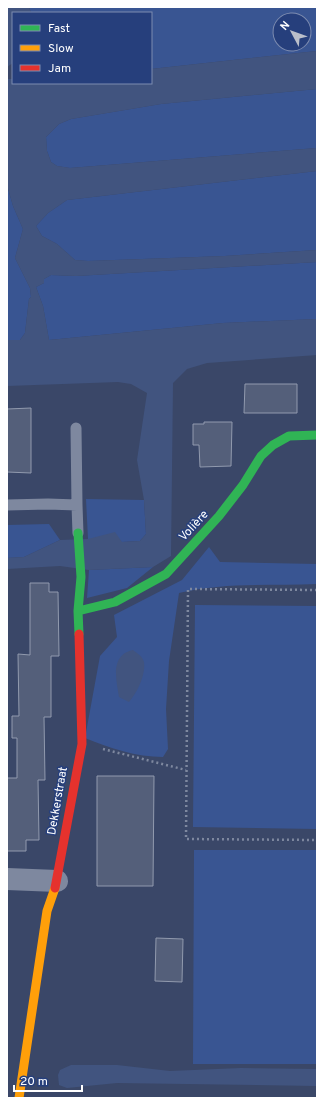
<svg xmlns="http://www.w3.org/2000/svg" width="324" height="1105" font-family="Overpass,sans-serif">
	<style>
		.green { fill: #395592; fill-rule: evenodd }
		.water { fill: #41547f }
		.building { fill: #545f7a; stroke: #919aae }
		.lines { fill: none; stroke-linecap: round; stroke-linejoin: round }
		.path { stroke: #7e889f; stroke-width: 2.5; stroke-dasharray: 2 3; stroke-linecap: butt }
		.lane { stroke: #7e889f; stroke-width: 11 }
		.street { stroke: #7e889f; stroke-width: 22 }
		.fast { stroke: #30b455; stroke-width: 9 }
		.slow { stroke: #ff9f0a; stroke-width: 9 }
		.jam { stroke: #e5322d; stroke-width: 9 }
		.labels { text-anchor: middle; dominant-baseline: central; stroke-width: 3; stroke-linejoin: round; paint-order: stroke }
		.street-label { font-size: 12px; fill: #fff; stroke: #263f7c }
	</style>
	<rect width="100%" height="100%" fill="#3a4768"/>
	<!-- green -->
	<path class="green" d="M29,7H317V51L151,69V13H31ZM280,20H304V44H280Z
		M317,89V148L70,168L57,166L51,162L47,151L46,137L59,124L71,119L161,104Z
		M317,171V250L225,256L88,261L75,260L57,244L42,236L36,226L48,213L67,200Z
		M7,185L13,206L23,229L15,258L30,288L31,297L29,299L25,333L20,340H7Z
		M317,262V319L223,323L49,340L43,306L36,287L44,283V279L51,275L76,276Z
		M86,499L144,500L146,534L140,541L122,542L88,539Z
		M49,524L60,540L24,557L7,558V525Z
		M209,547L220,562L317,564V584C271,586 224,582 179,593L169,661L166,709L168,749L163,757C136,757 110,748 85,738L100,656L117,637L114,615L182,580Z
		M153,567L127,588L87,598L89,570Z
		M195,605L317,606V829L193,827Z
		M194,850H317V1064H193Z"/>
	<!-- water -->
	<path class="water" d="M7,7H29L31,13H13V63L7,67Z
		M317,51V89L161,104L71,119L59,124L46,137L47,151L51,162L57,166L70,168L317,148V171L67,200L48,213L36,226L42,236L57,244L75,260L88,261L225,256L317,250V262L76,276L51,275L44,279V283L36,287L43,306L49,340L223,323L317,319V355L207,363L187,369L173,383L171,556L153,567L89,570L60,566L7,569V558L24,557L60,540L88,539L115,532L122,542L140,541L146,534L144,500L137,460L147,393L131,384L118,382L7,386V340H20L25,333L29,299L31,297L30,288L15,258L23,229L13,206L7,185V79H13V83H151V69Z
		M133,650C137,653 143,657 144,662C146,675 137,693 129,702L119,697C116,679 110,655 133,650Z
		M71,1065H117L170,1071L241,1068L317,1069V1086L117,1083L67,1088L59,1085L58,1075L60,1070Z"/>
	<!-- building -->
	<path class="building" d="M245,384H297V413H244Z
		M31,408V473L7,472V409Z
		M204,422H232L231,466L200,467L199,445H193V424H204Z
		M30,583H49V592H58L59,656H51V717H44L45,780H38L39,840H26V851H7V778H17V738H12V716H19L18,654L30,655Z
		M97,776H154L153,886H97Z
		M156,938L183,939L182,982L155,981Z"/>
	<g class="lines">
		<!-- path -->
		<path class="path" d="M317,590L188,589L186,839L317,840
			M103,749L186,770"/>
		<!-- lane -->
		<path class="lane" d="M76,428L77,505
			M7,505L48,504L77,505L78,533"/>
		<!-- street -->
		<path class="street" d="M7,879L57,881"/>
		<!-- fast -->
		<path class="fast" d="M78,533L81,577L78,611L79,634
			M78,611L115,602L166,574L219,516L243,485L261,456L273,445L289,436L317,435"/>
		<!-- slow -->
		<path class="slow" d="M19,1098L47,911L55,888"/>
		<!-- jam -->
		<path class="jam" d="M55,888L82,744L79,634"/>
	</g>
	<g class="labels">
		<!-- street labels -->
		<g class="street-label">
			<text transform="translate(194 526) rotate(-47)">Volière</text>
			<text transform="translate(58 801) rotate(-80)">Dekkerstraat</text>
		</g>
	</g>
	<!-- border -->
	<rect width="324" height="1105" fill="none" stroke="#ffffff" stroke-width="16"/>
	<!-- legend -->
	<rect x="12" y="12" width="140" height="72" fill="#263f7c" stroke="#7d8cb0"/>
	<rect x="20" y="25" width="20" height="6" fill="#30b455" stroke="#7d8cb0"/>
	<text x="48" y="32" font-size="12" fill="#ffffff">Fast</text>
	<rect x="20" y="45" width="20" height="6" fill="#ff9f0a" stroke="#7d8cb0"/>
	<text x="48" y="52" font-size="12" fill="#ffffff">Slow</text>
	<rect x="20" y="65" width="20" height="6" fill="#e5322d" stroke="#7d8cb0"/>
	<text x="48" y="72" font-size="12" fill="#ffffff">Jam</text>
	<!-- north arrow -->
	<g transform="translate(292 32) rotate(311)"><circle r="19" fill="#263f7c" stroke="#7d8cb0"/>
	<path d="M0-3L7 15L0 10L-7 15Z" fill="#babfca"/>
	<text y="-6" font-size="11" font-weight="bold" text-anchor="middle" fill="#ffffff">N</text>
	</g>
	<!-- scale -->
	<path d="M14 1085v6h68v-6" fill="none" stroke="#ffffff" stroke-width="2"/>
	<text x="20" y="1085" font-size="12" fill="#ffffff" stroke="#263f7c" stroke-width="3" paint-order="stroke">20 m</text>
</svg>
